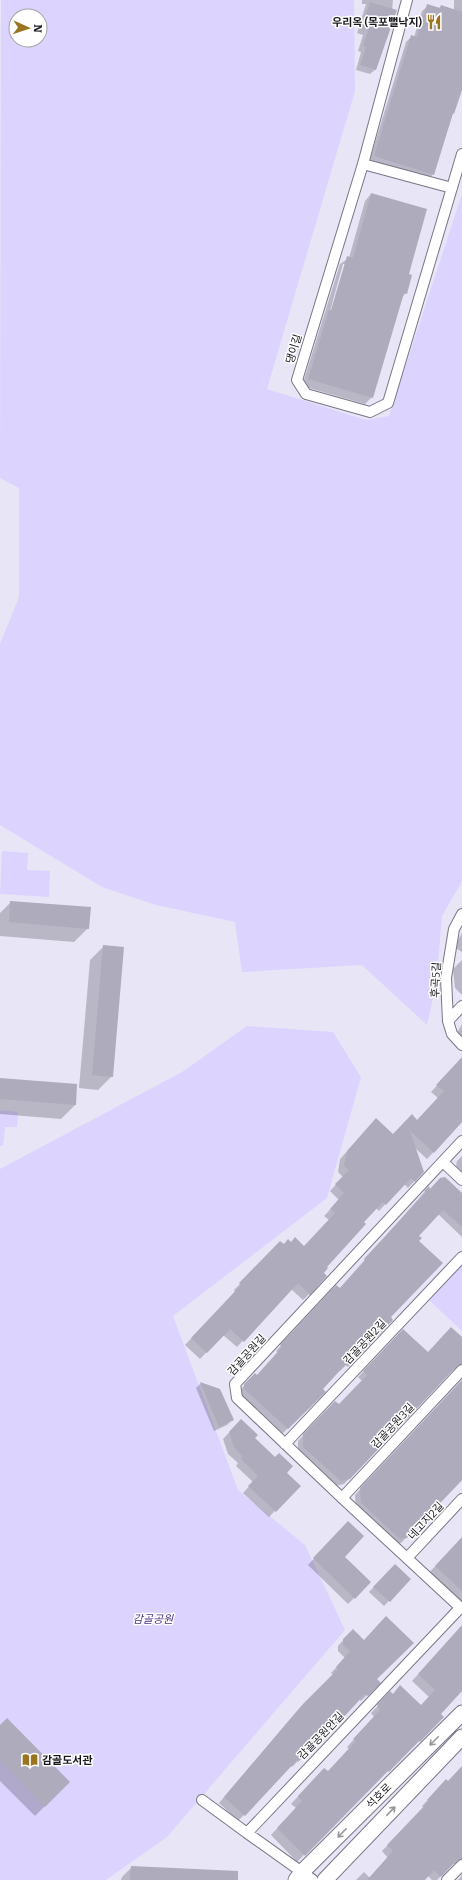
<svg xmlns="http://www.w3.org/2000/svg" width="462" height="1880" font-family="Bitter,'Noto Sans KR',serif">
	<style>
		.green { fill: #dcd4fe; fill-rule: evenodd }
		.shadow { fill: #0003; fill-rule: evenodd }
		.building { fill: #aeabbc }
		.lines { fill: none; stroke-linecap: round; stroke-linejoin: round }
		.minor-casing { stroke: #797686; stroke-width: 12 }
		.secondary-casing { stroke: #797686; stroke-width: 17 }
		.minor { stroke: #fff; stroke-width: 10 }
		.secondary { stroke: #fff; stroke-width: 15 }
		.oneway { stroke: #98979a }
		.labels { text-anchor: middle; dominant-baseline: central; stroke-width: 3; stroke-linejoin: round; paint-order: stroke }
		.poi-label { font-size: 11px; font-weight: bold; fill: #19181e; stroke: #fff; text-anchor: end }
		.street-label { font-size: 11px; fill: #19181e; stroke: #fff }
		.park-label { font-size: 11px; font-style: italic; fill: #4c3187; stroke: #fff }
	</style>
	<rect width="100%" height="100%" fill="#e8e5f7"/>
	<!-- green -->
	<path class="green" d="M1,0H354L355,91L267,389L366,420L389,416L462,194V881L442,916L436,985L427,1025L362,965L242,972L235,922L156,905L102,887L0,825V644L19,597V488L0,478ZM16,16H40V40H16Z
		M2,851L28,853L27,870L50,871L49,897L0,894Z
		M247,1026L333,1032L361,1077L327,1198L173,1316L238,1490L305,1545L345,1630L167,1837L106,1880H0V1169L182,1072Z
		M0,1110L18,1112L17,1127H5L3,1146H0Z
		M462,1264V1331L429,1300Z"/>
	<!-- shadow -->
	<path class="shadow" d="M362,0H393L392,10L396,11L376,69L370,74L356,70L361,52L358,51L363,35L357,33L366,4H362Z
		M454,0H462V86L433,174L428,180L369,162L406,42L411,37H414L422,11L428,6L438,9L441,6L454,10Z
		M371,194L407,275L406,293L402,297L372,397L365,404L302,386L340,264L349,258L365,201ZM343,264H345L331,315H329Z
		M11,902L88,928L74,942L0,936V913Z
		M462,933V952L454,947Z
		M104,946L112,1076L98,1090L79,1088L90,960Z
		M462,960V995L455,988L453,969Z
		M462,1024V1038L457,1033Z
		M462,1063V1122L427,1159L415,1148L423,1172L408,1188L404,1184L379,1211L376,1208L325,1267L309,1294L303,1300L291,1289L237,1347L223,1335L200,1359L185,1345L235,1292L234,1290L280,1243L284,1246L291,1243L304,1247L329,1220L324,1216L339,1200L330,1191L343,1177L338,1172L340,1159L370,1126L393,1135L417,1121L438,1098L431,1092L453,1068Z
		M0,1079L76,1085L75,1105L61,1119L0,1114Z
		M462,1156V1172L456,1166L457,1161Z
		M428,1188L429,1190L462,1198V1237L438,1214L418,1236V1241L389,1318L392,1320L348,1367L346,1365L340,1371L339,1370L321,1389L324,1392L282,1434L239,1395V1391L255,1374L257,1376L278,1353L276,1351L331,1291L339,1289Z
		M403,1330L428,1354L462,1339V1365L458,1369L451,1370L344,1484L335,1486L298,1452V1441L335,1402L339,1406L362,1381L358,1377Z
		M462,1380V1480L401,1543H394L356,1509L355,1495Z
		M201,1383L232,1420L227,1425L214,1431L196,1388Z
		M241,1420L254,1438L299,1486L269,1517L243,1493L253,1482L236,1466L238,1463L228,1454L223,1439Z
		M342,1529L344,1557L354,1598L348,1604L308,1565Z
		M462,1538V1610L426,1576Z
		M390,1570L410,1579L384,1606L369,1592Z
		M462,1632V1689L440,1714L434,1727L412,1748L411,1747L297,1862L271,1835L296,1808L291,1804L317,1776L327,1773L349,1749L347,1747L374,1717L371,1713L390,1693L421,1706L429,1697L412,1681L453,1636Z
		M347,1636L379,1683L361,1701L359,1699L330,1730L325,1736L324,1735L292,1767L291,1766L238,1821L219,1803L297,1711L333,1675L331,1673L345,1658L338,1651V1646Z
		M0,1726L69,1782L35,1816L0,1781Z
		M462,1768V1868L458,1864H453L437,1880H432L428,1876L424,1880H356L364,1872L370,1878L388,1858L382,1851L424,1808L422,1806L440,1787L448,1783Z
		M132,1867L228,1880H121L122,1877Z
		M462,1872V1880H458L461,1877Z"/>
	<!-- building -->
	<path class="building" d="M370,2L397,10L376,70L360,65L366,47L363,46L368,30L362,28Z
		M427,4L440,8L441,5L462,12V90L454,114L453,113L434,175L374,156L411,35L417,37Z
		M371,193L427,209L409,274L412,275L407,294L404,293L373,398L308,379L329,310H331L347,256L353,258Z
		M10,901L91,907L89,929L9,922Z
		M103,945L124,947L113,1077L92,1075Z
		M462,1057V1122L434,1153L410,1131L424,1172L415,1182L411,1178L386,1205L383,1202L364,1222L366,1224L327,1267L328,1268L324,1273L327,1276L310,1295L298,1283L244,1342L230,1329L207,1353L191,1338L241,1285L239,1283L280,1241L284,1244L288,1239L291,1242L295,1237L304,1246L335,1213L330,1209L344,1193L335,1184L349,1170L344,1166L347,1151L376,1118L393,1134L412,1114L417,1120L444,1091L436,1085Z
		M0,1078L77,1084L76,1105L0,1099Z
		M445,1177L462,1193V1227L443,1210L419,1236L422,1238L419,1241L443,1263L391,1317L393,1320L353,1362L351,1360L346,1366L345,1365L323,1389L326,1392L288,1429L244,1389V1384L255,1373L257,1375L282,1347L280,1345L336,1285L340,1288L365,1261L364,1259L426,1192L424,1191L429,1186L430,1189L440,1178Z
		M451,1327L462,1337V1364L457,1366L350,1479L341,1481L303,1447V1434L335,1401L339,1404L367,1375L363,1371L403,1329L428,1352Z
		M462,1380V1480L407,1538L400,1539L361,1503L360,1488Z
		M200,1382L220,1389L234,1420L219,1427Z
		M241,1419L258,1435L255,1438L275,1457L279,1453L293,1466L287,1473L301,1486L276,1512L248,1486L258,1476L241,1459L243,1457L234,1447L229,1432Z
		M348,1521L364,1536L345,1557L371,1582L355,1599L313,1558Z
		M462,1537V1591L435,1566Z
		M395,1564L411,1579L390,1602L373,1587Z
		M386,1616L414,1643L377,1679L381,1683L368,1696L365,1694L331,1731L330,1730L298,1762L297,1760L245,1816L224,1797L303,1704L338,1669L336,1667L350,1651L343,1645V1639L353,1629L364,1640Z
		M462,1625V1691L441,1714L444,1717L420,1742L419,1741L389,1772L388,1771L305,1856L277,1828L302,1801L298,1796L324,1768L328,1771L356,1741L353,1739L380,1710L377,1705L390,1691L393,1694L400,1685L421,1705L435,1690L418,1674Z
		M7,1718L70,1782L45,1807L0,1761V1725Z
		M462,1766V1859L457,1860L441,1877L434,1870L425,1880H367L393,1851L387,1845L429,1801L427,1800L446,1779L448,1781Z
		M131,1866L238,1871V1880H130Z"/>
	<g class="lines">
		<defs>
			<path id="minor" d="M407,0L363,164L297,380L306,394L370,412L388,403L462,154
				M363,164L452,188
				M462,914L454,929L446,978L448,1021L452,1034L462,1045
				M448,1021L462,1006
				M462,1141L235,1384L237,1398L342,1498L462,1609
				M443,1162L462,1180
				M285,1444L462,1257
				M342,1498L462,1370
				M407,1558L462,1499
				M202,1800L247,1833
				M313,1880L247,1833L461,1607
				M447,1880L462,1865"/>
			<path id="secondary" d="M296,1880L302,1872L462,1713
				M325,1880L462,1737"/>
		</defs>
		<!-- minor casing -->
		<use href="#minor" class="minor-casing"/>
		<!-- secondary casing -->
		<use href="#secondary" class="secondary-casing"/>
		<!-- minor -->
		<use href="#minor" class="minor"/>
		<!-- secondary -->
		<use href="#secondary" class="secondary"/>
	</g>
	<!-- one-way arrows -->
	<defs><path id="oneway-shaft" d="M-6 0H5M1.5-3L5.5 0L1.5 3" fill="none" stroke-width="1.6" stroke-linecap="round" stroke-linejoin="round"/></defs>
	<g class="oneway">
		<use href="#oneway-shaft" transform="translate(434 1741) rotate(135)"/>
		<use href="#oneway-shaft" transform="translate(391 1811) rotate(-46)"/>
		<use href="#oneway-shaft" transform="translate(342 1833) rotate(135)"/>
	</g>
	<!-- icons -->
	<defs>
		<symbol id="restaurant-bare" viewBox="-9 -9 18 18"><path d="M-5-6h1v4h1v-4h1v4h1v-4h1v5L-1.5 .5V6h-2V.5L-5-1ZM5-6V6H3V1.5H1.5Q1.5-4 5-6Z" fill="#9a7520" stroke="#fff" stroke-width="2.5" paint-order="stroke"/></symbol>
		<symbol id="library-bare" viewBox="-9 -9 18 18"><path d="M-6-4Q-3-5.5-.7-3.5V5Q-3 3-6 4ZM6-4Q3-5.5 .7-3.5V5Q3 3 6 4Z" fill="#9a7520" stroke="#fff" stroke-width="2.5" paint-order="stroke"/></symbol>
	</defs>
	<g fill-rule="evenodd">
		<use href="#restaurant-bare" x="423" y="11" width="22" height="22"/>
		<use href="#library-bare" x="19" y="1749" width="22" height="22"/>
	</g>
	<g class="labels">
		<!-- poi labels -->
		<g class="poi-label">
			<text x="422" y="22">우리옥 (목포뻘낙지)</text>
			<text x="42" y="1760" text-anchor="start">감골도서관</text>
		</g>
		<!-- street labels -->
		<g class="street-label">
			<text transform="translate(294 349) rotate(-73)">댕이길</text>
			<text transform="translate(436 980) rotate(-87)">후곡5길</text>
			<text transform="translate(365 1342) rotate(-47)">감골공원2길</text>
			<text transform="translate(247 1355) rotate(-48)">감골공원길</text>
			<text transform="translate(393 1426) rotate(-47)">감골공원3길</text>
			<text transform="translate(426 1521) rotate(-47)">네고지2길</text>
			<text transform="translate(321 1736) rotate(-46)">감골공원안길</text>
			<text transform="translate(379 1796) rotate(-45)">석호로</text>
		</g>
		<!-- park labels -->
		<g class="park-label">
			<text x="153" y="1619">감골공원</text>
		</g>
	</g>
	<!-- north arrow -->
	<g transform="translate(28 28) rotate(93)"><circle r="19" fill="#ffffff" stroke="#a3a3a5"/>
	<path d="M0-3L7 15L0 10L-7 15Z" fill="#9a7520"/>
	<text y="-6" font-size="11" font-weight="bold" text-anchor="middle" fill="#19181e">N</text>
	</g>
</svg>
